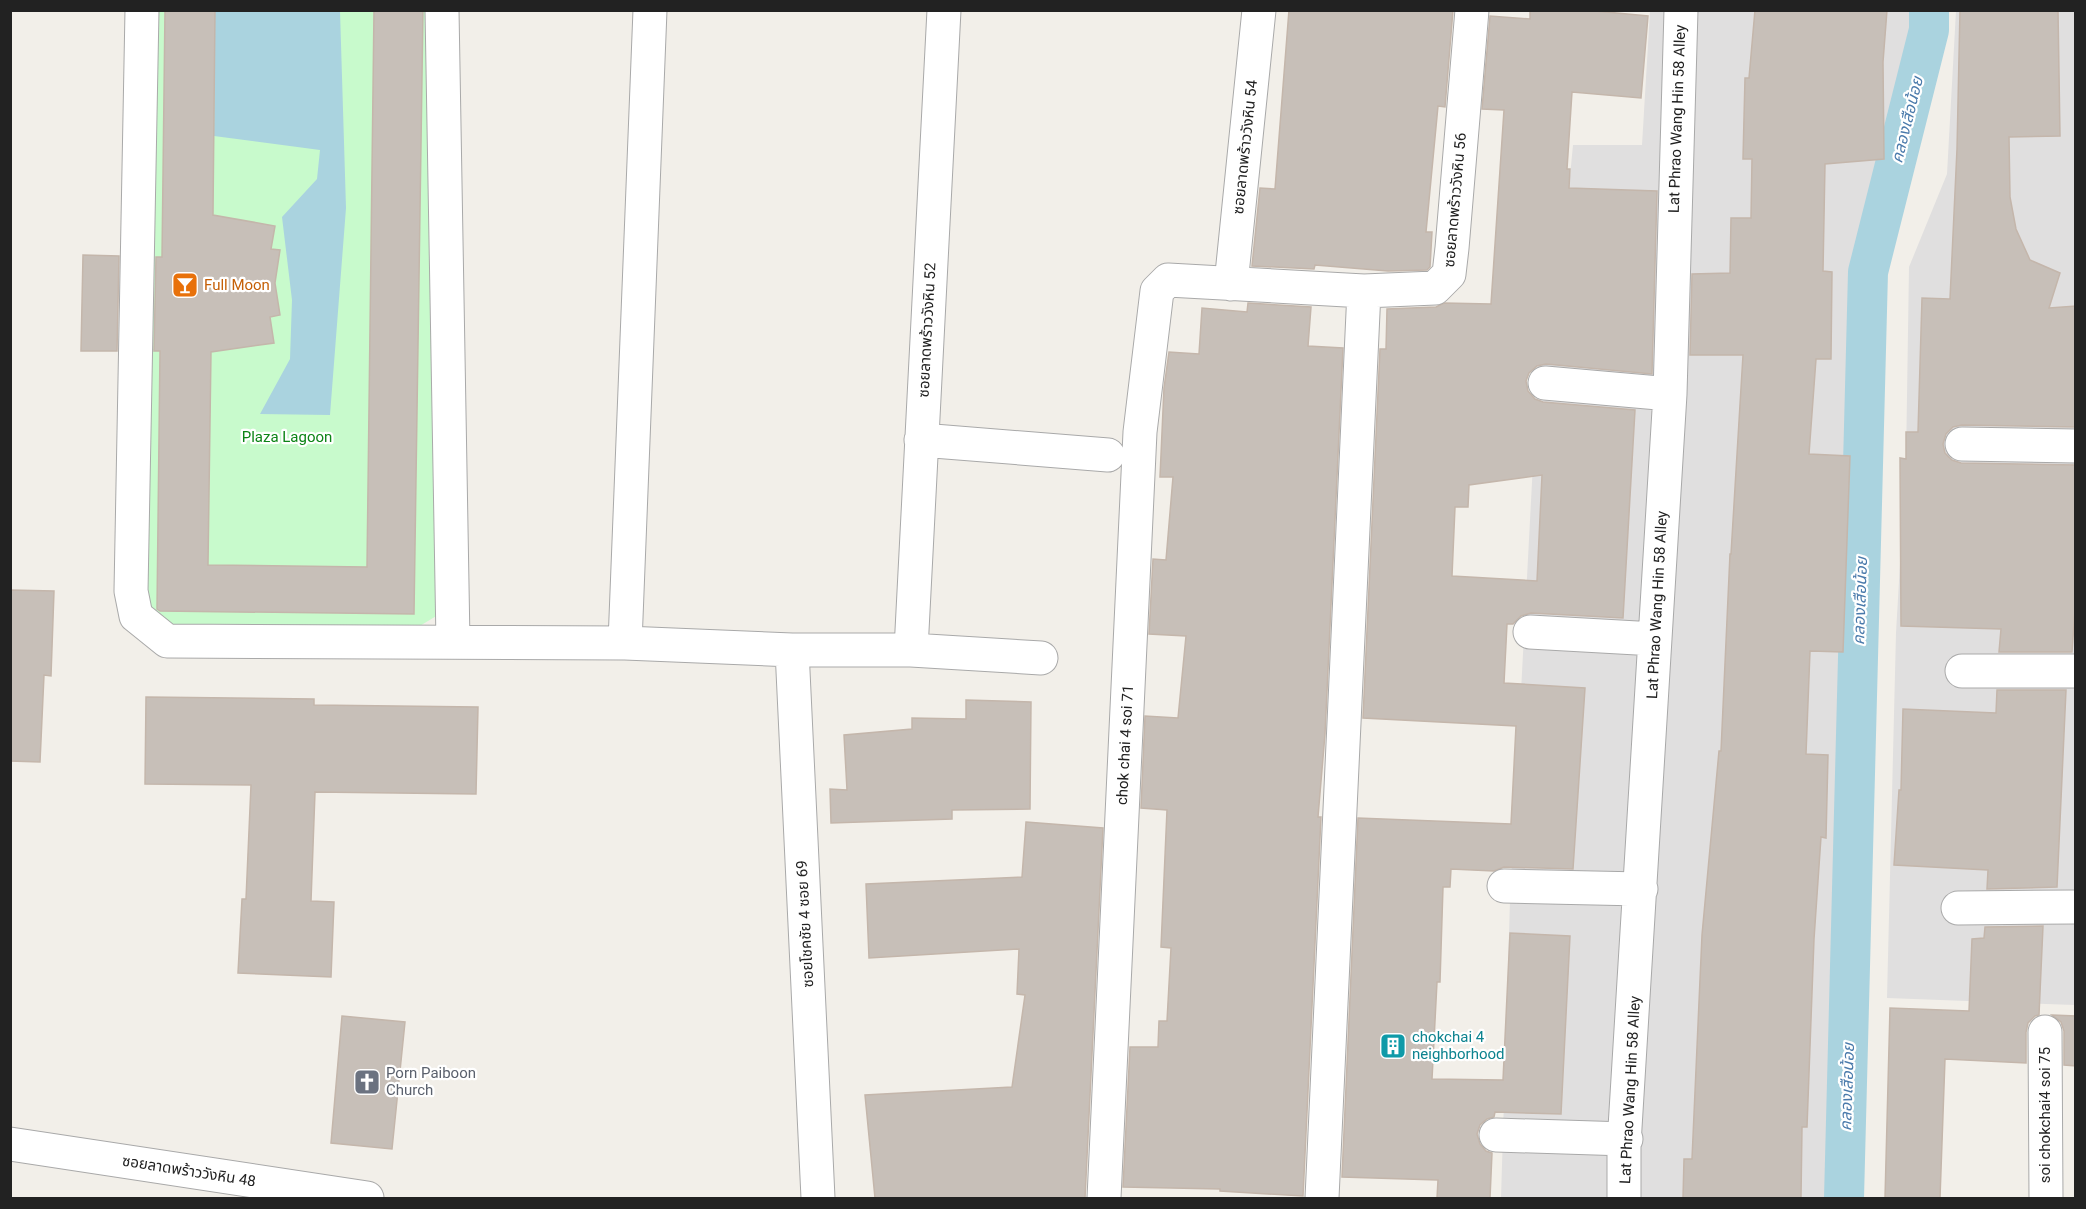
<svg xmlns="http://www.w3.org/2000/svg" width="2086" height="1209" font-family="Roboto,'Noto Sans Thai',sans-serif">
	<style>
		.residential { fill: #e0dfdf }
		.park { fill: #c8facc }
		.water { fill: #aad3df }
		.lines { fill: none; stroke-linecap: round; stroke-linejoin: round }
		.canal { stroke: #aad3df; stroke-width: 40 }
		.building { fill: #c7bfb8; stroke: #c4b6ab; stroke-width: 1.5; fill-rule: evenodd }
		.minor-casing { stroke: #a9a9a9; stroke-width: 35 }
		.tertiary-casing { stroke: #a9a9a9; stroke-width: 35 }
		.minor { stroke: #fff; stroke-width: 33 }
		.tertiary { stroke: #fff; stroke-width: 33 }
		.labels { text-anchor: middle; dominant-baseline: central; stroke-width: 4.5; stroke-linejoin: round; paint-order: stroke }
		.street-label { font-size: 15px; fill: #222; stroke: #fff }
		.food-label { font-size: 15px; fill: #c56008; stroke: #fff; text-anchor: start }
		.park-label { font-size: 15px; fill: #0c8416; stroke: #fff }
		.culture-label { font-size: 15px; fill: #0d838f; stroke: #fff; text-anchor: start }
		.worship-label { font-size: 15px; fill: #5b616d; stroke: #fff; text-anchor: start }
		.water-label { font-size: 16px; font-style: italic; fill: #4a7aab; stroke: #fff }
	</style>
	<rect width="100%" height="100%" fill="#f2efe9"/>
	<!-- residential -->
	<path class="residential" d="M1650,11H1917L1916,31L1861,266L1854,612L1835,1198H1501L1510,901L1542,292L1559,291L1573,145H1642Z
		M1956,11H2075V1005L1887,998L1896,633L1906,460L1909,267L1947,174Z"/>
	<!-- park -->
	<path class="park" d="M141,11H432L438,615L413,630L175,631L133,619Z"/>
	<!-- water -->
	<path class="water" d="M215,11H340L346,208L330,415L260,414L290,359L292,300L282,217L317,179L320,150L214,136Z"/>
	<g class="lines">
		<!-- canal -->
		<path class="canal" d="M1844,1198L1868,272L1929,30V10"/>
	</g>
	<!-- building -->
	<path class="building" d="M165,10H215L213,215L275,226L271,249L280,250L275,283L280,315L270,317L274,343L211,352L208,565L367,567L374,10H423L414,614L160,611L157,609L160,351H154L156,257H162Z
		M1289,10H1453L1445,107L1438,106L1426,232H1432L1430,267L1427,270L1388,271L1315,265L1314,269L1252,266L1260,188L1275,189Z
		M1530,10H1585L1648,16L1641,98L1572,92L1567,169H1570L1569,188L1657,191L1652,374L1546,364L1537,366L1529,373L1526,381L1528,391L1535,399L1543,402L1635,410L1623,618L1531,613L1521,616L1513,624H1507L1504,683L1585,688L1573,869L1504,867L1494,871L1451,869L1450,887H1443L1440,982H1437L1432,1079L1503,1080L1510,933L1570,936L1561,1114L1495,1112L1494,1117L1487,1119L1480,1125L1477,1134L1480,1144L1486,1151L1492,1153L1490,1198H1437L1438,1180L1342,1177L1358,818L1511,824L1516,726L1363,718L1380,349H1386L1387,309L1436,307L1444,303L1491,304L1504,110L1482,109L1490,16L1530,19ZM1542,475L1537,581L1452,576L1455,507H1468L1469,485Z
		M1755,10H1887L1883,62L1884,159L1825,164L1823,271L1832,272L1831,359H1816L1809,454L1850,456L1843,652L1810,651L1806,754L1828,755L1826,838L1821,837L1814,939L1807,1127H1802L1801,1198H1683L1684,1159H1692L1702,935L1719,751H1721L1730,554H1731L1743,355H1690L1692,274L1730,273L1731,218H1751L1752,159H1743L1745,78H1749Z
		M1960,10H2058L2060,136L2009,137L2010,197L2016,229L2030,260L2060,273L2049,308L2076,306V427L1962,425L1953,427L1946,434L1943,444L1945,453L1952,460L1961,463L2076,465V596L2072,652H1999L2001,629L1901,626L1900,458L1906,459V432H1918L1922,298L1950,299L1957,149Z
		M83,255L119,256L117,351H81Z
		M1248,303L1311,307L1308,346L1343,348L1325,734L1318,817H1321L1303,1196L1220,1191V1189L1123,1187L1130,1047H1158L1159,1021H1167L1171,948L1161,947L1167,810L1141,808L1145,716L1178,718L1186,636L1149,634L1153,559L1166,560L1173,477H1160L1164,388L1169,352L1199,354L1202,308L1247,312Z
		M10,590L54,591L51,676L44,675L40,762L10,761Z
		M1997,690H2066L2057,887L1987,889L1988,870L1894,865L1899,790H1901L1903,709L1996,713Z
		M146,697L314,699V705L478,707L476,794L315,792L311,901L334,902L331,977L238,973L242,899H246L251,785L145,784Z
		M966,700L1031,702L1030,809L952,810V819L831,823L830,789L847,790L844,735L912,729V718L966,719Z
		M1026,822L1103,828L1085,1198H875L865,1095L1012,1087L1025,995L1017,994L1019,949L869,958L866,884L1022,877Z
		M2043,926L2039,1015L2035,1016L2028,1023L2026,1032V1063L1945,1059L1940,1198H1885L1890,1008L1969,1011L1972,939L1984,938L1985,927Z
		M2052,1015L2076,1016V1066L2064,1065V1031L2061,1022Z
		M342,1016L405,1022L392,1149L331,1143Z"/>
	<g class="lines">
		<defs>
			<path id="minor" d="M142,10L131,591L136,616L167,641L625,643L792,650H911L1041,658
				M442,10L453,642
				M1231,284L1259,10
				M1545,383L1670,394
				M921,440L1108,455
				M1962,444L2076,446
				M1530,632L1655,639
				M625,643L650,10
				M792,650L818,1198
				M911,650L944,10
				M1962,671H2076
				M1504,886L1641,889
				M1958,908L2076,907
				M2045,1032L2046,1198
				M1496,1135L1626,1139
				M1104,1198L1140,432L1157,291L1168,280L1364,291L1435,288L1449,274L1452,248L1472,10
				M1322,1198L1364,291
				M1624,1198V1144L1670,394L1681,10"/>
			<path id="tertiary" d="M10,1144L367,1198"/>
		</defs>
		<!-- minor casing -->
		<use href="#minor" class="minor-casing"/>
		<!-- tertiary casing -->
		<use href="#tertiary" class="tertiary-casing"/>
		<!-- minor -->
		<use href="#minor" class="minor"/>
		<!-- tertiary -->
		<use href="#tertiary" class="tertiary"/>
	</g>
	<!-- icons -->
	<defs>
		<symbol id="bar-square" viewBox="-11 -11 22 22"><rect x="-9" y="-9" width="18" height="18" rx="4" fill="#e8710a" stroke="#fff"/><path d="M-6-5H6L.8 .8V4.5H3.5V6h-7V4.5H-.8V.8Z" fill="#fff"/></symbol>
		<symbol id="building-square" viewBox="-11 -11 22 22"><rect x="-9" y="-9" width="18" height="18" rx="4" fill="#0f9aa8" stroke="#fff"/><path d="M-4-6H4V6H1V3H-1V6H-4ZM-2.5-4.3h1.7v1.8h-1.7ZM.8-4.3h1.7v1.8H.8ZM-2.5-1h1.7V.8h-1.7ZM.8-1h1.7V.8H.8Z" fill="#fff"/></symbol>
		<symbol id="church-square" viewBox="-11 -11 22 22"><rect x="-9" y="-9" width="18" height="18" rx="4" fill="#6b7280" stroke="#fff"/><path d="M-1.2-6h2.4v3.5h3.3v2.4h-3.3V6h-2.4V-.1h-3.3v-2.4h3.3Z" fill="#fff"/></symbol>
	</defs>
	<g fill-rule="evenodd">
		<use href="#bar-square" x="170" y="270" width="30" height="30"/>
		<use href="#building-square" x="1378" y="1031" width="30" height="30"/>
		<use href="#church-square" x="352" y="1067" width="30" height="30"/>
	</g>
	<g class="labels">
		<!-- street labels -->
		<g class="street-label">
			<text transform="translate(1677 119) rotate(-88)">Lat Phrao Wang Hin 58 Alley</text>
			<text transform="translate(1245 147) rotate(-84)">ซอยลาดพร้าววังหิน 54</text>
			<text transform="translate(1455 200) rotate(-85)">ซอยลาดพร้าววังหิน 56</text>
			<text transform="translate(927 330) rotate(-87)">ซอยลาดพร้าววังหิน 52</text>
			<text transform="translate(1657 605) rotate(-87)">Lat Phrao Wang Hin 58 Alley</text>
			<text transform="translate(1125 745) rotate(-87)">chok chai 4 soi 71</text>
			<text transform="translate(805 924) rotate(-93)">ซอยโชคชัย 4 ซอย 69</text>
			<text transform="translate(1630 1090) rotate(-87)">Lat Phrao Wang Hin 58 Alley</text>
			<text transform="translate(2045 1115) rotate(-90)">soi chokchai4 soi 75</text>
			<text transform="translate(189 1171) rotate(9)">ซอยลาดพร้าววังหิน 48</text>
		</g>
		<!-- food labels -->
		<g class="food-label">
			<text x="204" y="285">Full Moon</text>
		</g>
		<!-- park labels -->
		<g class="park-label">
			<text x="287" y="437">Plaza Lagoon</text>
		</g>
		<!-- culture labels -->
		<g class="culture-label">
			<text x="1412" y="1037">chokchai 4<tspan x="1412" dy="17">neighborhood</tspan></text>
		</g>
		<!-- worship labels -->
		<g class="worship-label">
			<text x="386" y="1073">Porn Paiboon<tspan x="386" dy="17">Church</tspan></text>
		</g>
		<!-- water labels -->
		<g class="water-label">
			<text transform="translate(1907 120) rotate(-76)">คลองเสือน้อย</text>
			<text transform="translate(1860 601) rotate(-88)">คลองเสือน้อย</text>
			<text transform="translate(1847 1087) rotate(-88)">คลองเสือน้อย</text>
		</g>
	</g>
	<!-- border -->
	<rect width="2086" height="1209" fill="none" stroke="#222222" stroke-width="24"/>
</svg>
